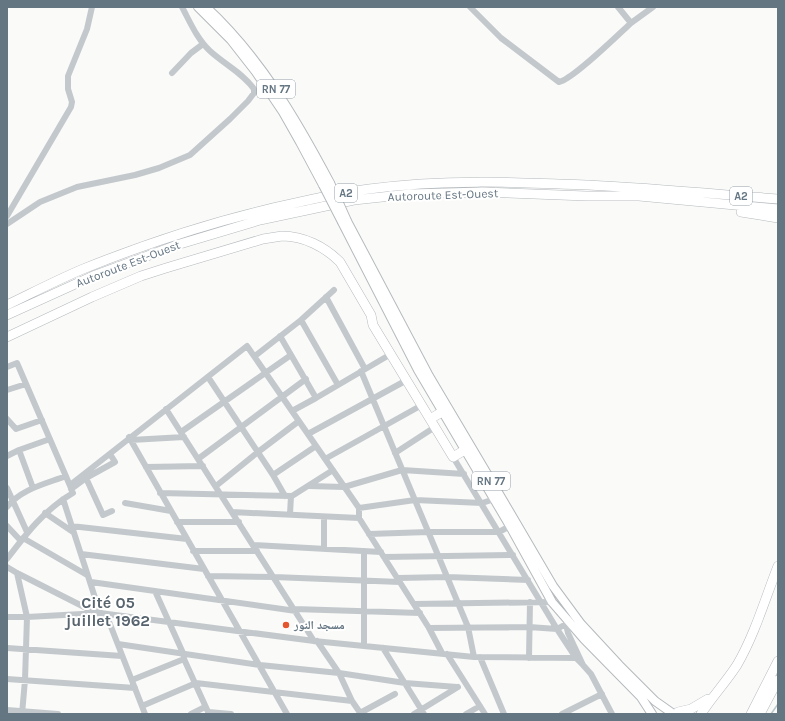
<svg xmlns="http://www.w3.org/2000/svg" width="785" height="721" font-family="Karla,'Noto Naskh Arabic',sans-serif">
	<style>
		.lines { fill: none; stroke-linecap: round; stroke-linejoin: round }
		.stream { stroke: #bbc7cb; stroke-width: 1.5 }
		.major-casing { stroke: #b5babe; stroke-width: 10 }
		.highway-casing { stroke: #b4b9bd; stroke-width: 10 }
		.minor { stroke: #c3c8cc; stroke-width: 6 }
		.major { stroke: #fff; stroke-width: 8 }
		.highway { stroke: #fff; stroke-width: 9 }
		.major-bridge-casing { stroke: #b5babe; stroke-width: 10; stroke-linecap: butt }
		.major-bridge { stroke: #fff; stroke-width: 8 }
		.poi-dot { fill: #e4572e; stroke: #fff; stroke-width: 1.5 }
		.labels { text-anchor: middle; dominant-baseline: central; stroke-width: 4; stroke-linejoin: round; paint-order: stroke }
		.shield { fill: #fff; stroke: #939fa8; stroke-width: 1 }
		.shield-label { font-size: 11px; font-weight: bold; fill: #657683 }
		.street-label { font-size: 12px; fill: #657683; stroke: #fff }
		.poi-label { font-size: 12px; font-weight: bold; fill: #657683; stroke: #fff; text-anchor: start }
		.district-label { font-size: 16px; font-weight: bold; fill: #57646e; stroke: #fff }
	</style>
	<rect width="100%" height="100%" fill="#fafaf8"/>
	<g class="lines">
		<!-- stream -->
		<path class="stream" d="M771,714L778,704"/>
		<defs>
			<path id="major" d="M198,7L231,40L256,72L283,112L300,142L323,185
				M206,7C260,57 296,119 330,183
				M347,221L429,376L512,516L553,586L581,624L619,665L655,701L672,713
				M342,222L418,370L510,526L552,602L584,639L641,697L652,714"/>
			<path id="highway" d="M741,212L778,218
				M7,305C32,293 57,280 83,269C150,242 220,219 291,204C317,198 343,192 369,189C442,179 514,182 588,185C651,188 714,194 778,199
				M7,315L93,276L180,244L260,220L354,200L410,194L483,192L586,196H639L778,209
				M7,337L92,297L141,276L166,268L263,239C269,238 276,237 282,236C304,236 325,247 340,262L371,315L373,325L453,457L470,447
				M430,419L442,412
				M678,712L691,709L708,699
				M701,714C712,697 726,682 737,665C755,634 765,599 778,566
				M751,714L778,661
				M760,714L778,680"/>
		</defs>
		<!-- major casing -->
		<use href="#major" class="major-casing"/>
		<!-- highway casing -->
		<use href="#highway" class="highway-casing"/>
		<!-- minor -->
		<path class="minor" d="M470,7L501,38L559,82C572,80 619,34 631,23
			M618,7L631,23L653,7
			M172,73L191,53L203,44
			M7,216L71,107L72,102L68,89V76L87,29L92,7
			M7,224L40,202L77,187L135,175L159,168L190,155L230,119L248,101L254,93V89C243,73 224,64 210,51C197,39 190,22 182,7
			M326,297L365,369
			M301,320L338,385
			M280,336L316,398L391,354
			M255,356L301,320L334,290
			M7,367L17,363L71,488
			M361,371L468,627L474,657
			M208,377L273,475L285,496
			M7,390L26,384
			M166,409L314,641
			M292,411L316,398
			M7,419L16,429L42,420
			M181,432L291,355
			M308,434L407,380
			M129,437L287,714
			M131,440L184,437
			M19,450L33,488
			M395,453L435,427
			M7,456L19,450L50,439
			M453,457L557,629L576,658L583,665
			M198,459L306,379
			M325,459L422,405
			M146,467L203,466
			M273,475L316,446
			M86,478L103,515L112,511
			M70,485L247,346L359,508V518L429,628L442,653
			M216,486L258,452L299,421
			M309,486L344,487L402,470L464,474
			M7,488L27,532
			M160,493L292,496L333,470
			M63,499L100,613
			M125,503L171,511
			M7,507C21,489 45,484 66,476
			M359,508L415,500L482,503L498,498
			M232,512L359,518
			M45,513L73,532
			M290,514L291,496
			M324,517V549
			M177,522H239
			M7,526L21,541
			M71,526L187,539
			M369,534L428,532H499L510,526
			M23,538L87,575
			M253,545L381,552
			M193,551H257
			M364,551V646
			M81,554L204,569
			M384,557L513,555
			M7,559C26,534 45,509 73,493L71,489L86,478L115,462L110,454
			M7,567L17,573L94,612
			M17,573L27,617L25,680L22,714
			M208,576L274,577L400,582
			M398,578L447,577L528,580
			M91,582L296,611
			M155,591L183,653L184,659L209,714
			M414,604L552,602
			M294,609L420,613
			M106,614L145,714
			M7,617H27L100,613L314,641L474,657L576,658
			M566,624L568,633L583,665L591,674L612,714
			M429,628L529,627L557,629L566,624L574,616
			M317,641L339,673L352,701L361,714
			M118,644L260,665L339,673L405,683L457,687
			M7,648L122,656
			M383,648L424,714
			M447,654L485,714
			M480,657L504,714
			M529,658L530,602
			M7,679L135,688
			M132,680L184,659
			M142,706L196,683L352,701
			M7,710L58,714
			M208,712L231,714
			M360,713L395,694
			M191,714L205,707
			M414,714L458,687
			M466,714L480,706
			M562,714L602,694"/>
		<!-- major -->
		<use href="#major" class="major"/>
		<!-- highway -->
		<use href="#highway" class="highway"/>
		<defs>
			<path id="major-bridge" d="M330,183L347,221
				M323,185L342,222"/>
		</defs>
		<!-- major-bridge casing -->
		<use href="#major-bridge" class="major-bridge-casing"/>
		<!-- major-bridge -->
		<use href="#major-bridge" class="major-bridge"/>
	</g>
	<!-- markers -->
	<circle class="poi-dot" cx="286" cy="625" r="4"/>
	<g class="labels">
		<!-- shield labels -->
		<g class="shield">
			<rect x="257" y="80" width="38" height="18" rx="3"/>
			<rect x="335" y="184" width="22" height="18" rx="3"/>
			<rect x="730" y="187" width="22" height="18" rx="3"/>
			<rect x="472" y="472" width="38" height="18" rx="3"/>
		</g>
		<g class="shield-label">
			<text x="276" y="89">RN 77</text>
			<text x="346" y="193">A2</text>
			<text x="741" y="196">A2</text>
			<text x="491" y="481">RN 77</text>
		</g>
		<!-- street labels -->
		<g class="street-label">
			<text transform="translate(443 195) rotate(-2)">Autoroute Est-Ouest</text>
			<text transform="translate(128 264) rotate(-21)">Autoroute Est-Ouest</text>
		</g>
		<!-- poi labels -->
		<g class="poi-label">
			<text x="294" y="625">مسجد النور</text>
		</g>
		<!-- district labels -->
		<g class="district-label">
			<text x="108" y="602">Cité 05<tspan x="108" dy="18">juillet 1962</tspan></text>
		</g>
	</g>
	<!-- border -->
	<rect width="785" height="721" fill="none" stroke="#657683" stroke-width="16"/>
</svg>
